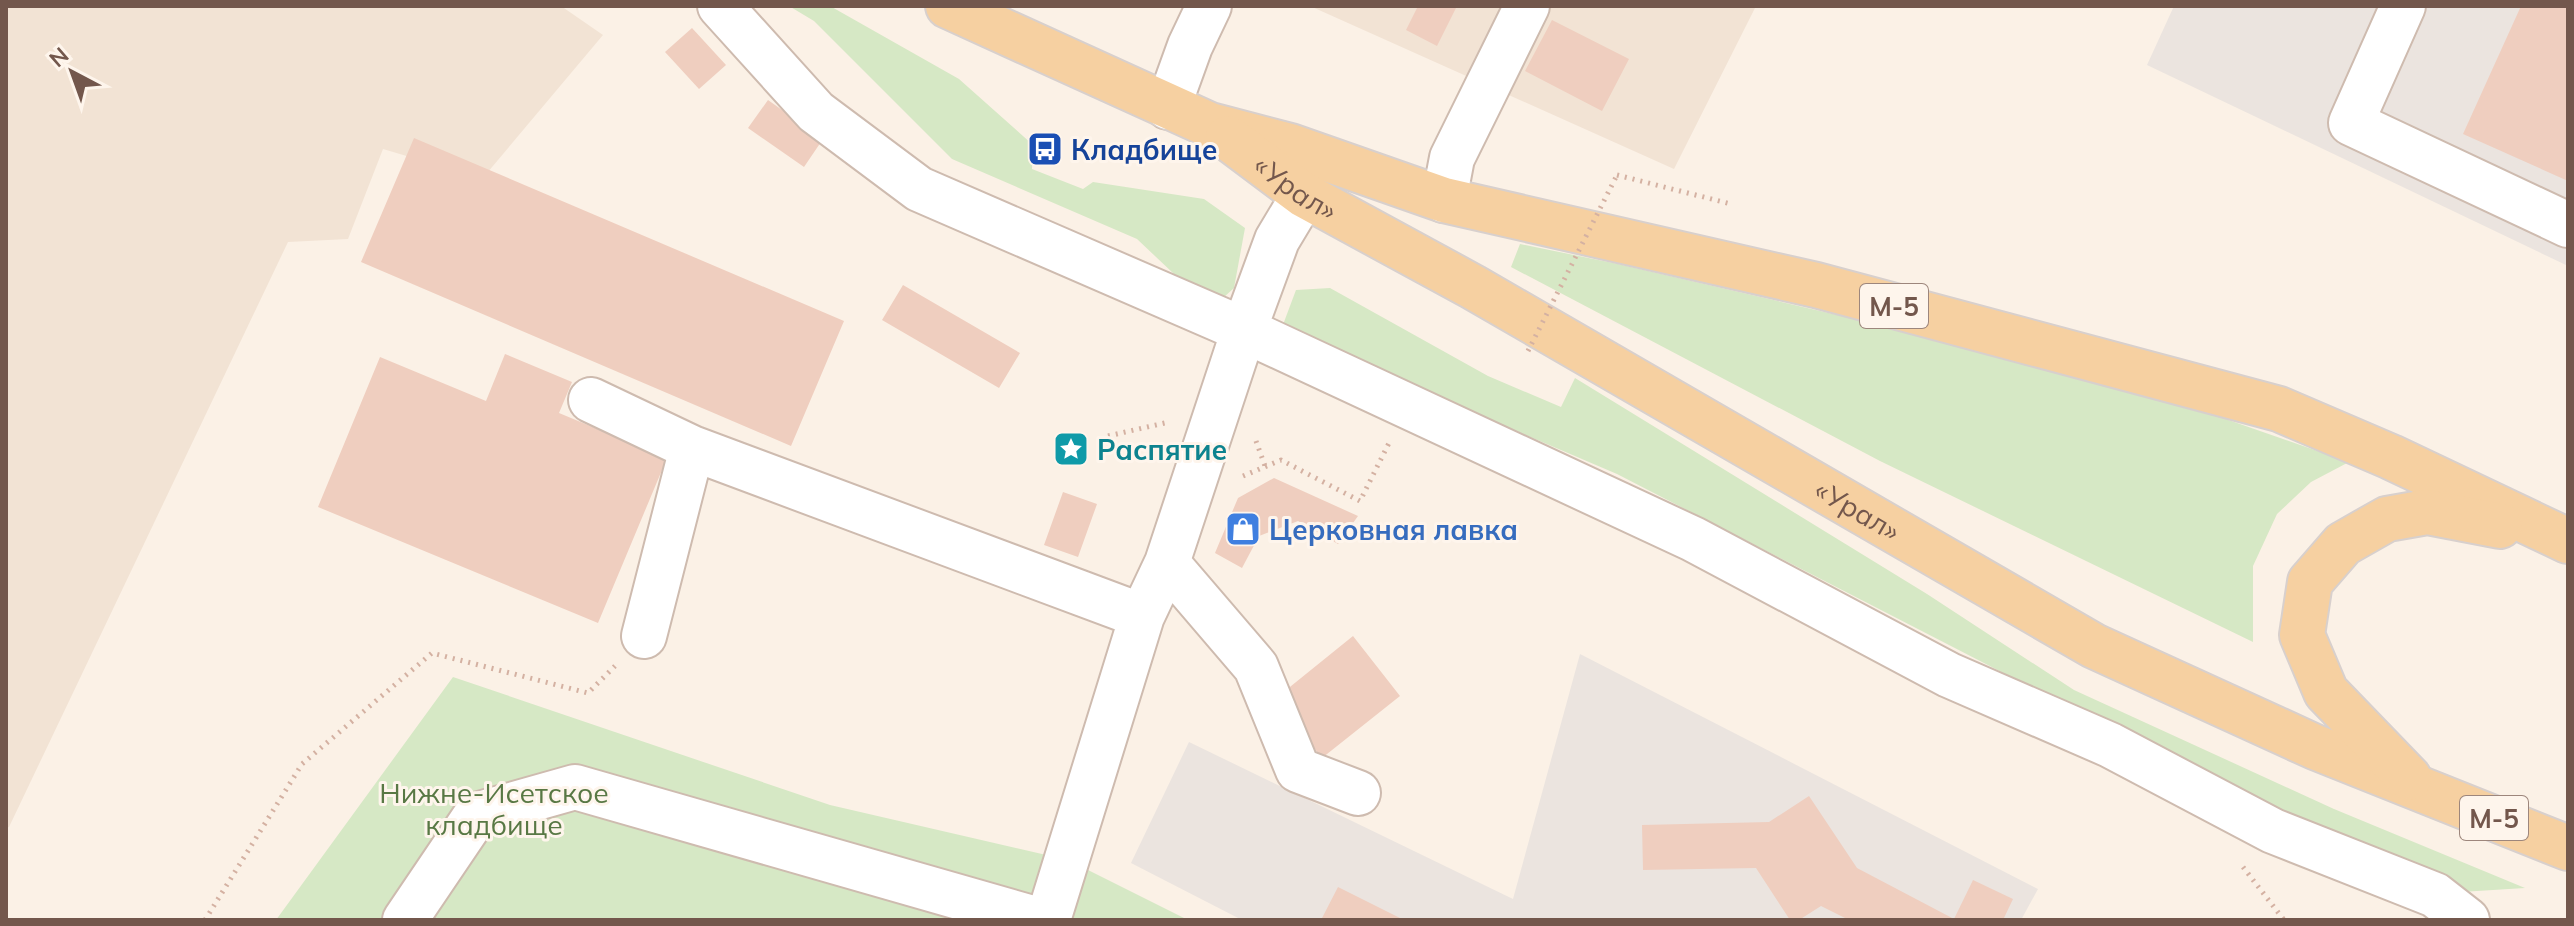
<svg xmlns="http://www.w3.org/2000/svg" width="2574" height="926" font-family="Mulish,sans-serif">
	<style>
		.residential { fill: #f2e3d4 }
		.industrial { fill: #ebe4df }
		.green { fill: #d6e8c5 }
		.building { fill: #efcebf }
		.lines { fill: none; stroke-linecap: round; stroke-linejoin: round }
		.minor-casing { stroke: #cebbaf; stroke-width: 48 }
		.major-casing { stroke: #d8d0cd; stroke-width: 48 }
		.path { stroke: #d4b1a2; stroke-width: 5; stroke-dasharray: 2 6; stroke-linecap: butt }
		.minor { stroke: #fff; stroke-width: 44 }
		.major { stroke: #f6d0a1; stroke-width: 44 }
		.path-bridge { stroke: #d4b1a2; stroke-width: 5; stroke-dasharray: 2 6; stroke-linecap: butt }
		.labels { text-anchor: middle; dominant-baseline: central; stroke-width: 6; stroke-linejoin: round; paint-order: stroke }
		.shield { fill: #fef5ec; stroke: #9d867c; stroke-width: 2 }
		.shield-label { font-size: 26px; font-weight: bold; fill: #73574c }
		.transit-label { font-size: 28px; font-weight: bold; fill: #164399; stroke: #fef5ec; text-anchor: start }
		.street-label { font-size: 28px; fill: #73574c; stroke: #fef5ec }
		.culture-label { font-size: 28px; font-weight: bold; fill: #0d838f; stroke: #fef5ec; text-anchor: start }
		.shop-label { font-size: 28px; font-weight: bold; fill: #366cbe; stroke: #fef5ec; text-anchor: start }
		.park-label { font-size: 28px; fill: #587844; stroke: #fef5ec }
	</style>
	<rect width="100%" height="100%" fill="#fbf1e6"/>
	<!-- residential -->
	<path class="residential" d="M6,6H561L603,35L487,173L437,165L383,149L348,239L288,242L9,827L6,828Z
		M1310,6H1756L1674,169Z"/>
	<!-- industrial -->
	<path class="industrial" d="M2174,6H2568V266L2147,65Z
		M1580,654L2038,889L2021,920H1242L1131,863L1189,742L1513,899Z"/>
	<!-- green -->
	<path class="green" d="M789,6H830L959,79L1033,145L1032,169L1083,189L1093,182L1204,199L1245,228L1234,288L1211,309L1137,239L952,159L814,21Z
		M1520,244L1618,264L2105,377L2349,462L2311,482L2277,514L2253,566V642L1880,461L1511,267Z
		M1330,288L1488,376L1561,407L1575,378L1927,594L2074,690L2334,809L2525,888L2461,892L2393,855L2312,832L1617,474L1281,330L1296,290Z
		M453,677L830,805L1068,860L1188,920H276Z"/>
	<!-- building -->
	<path class="building" d="M1418,6H1457L1437,46L1406,30Z
		M2521,6H2568V181L2463,134Z
		M1552,20L1629,59L1602,111L1525,71Z
		M692,28L726,65L699,89L665,52Z
		M768,100L823,139L804,167L748,128Z
		M414,138L844,321L791,446L361,262Z
		M903,285L1020,353L999,388L882,320Z
		M505,354L572,382L559,413L667,458L598,623L318,507L380,357L486,401Z
		M1274,478L1358,516L1338,544L1298,521L1259,536L1242,568L1215,553L1238,498Z
		M1063,492L1097,504L1078,557L1044,545Z
		M1353,636L1400,696L1322,758L1275,699Z
		M1809,796L1857,868L1954,919L1973,880L2013,899L2003,920H1849L1821,906L1799,920H1790L1756,868L1643,870L1642,825L1769,822Z
		M1338,887L1404,920H1321Z"/>
	<g class="lines">
		<defs>
			<path id="minor" d="M720,6L816,112L919,189L1244,330L1693,539L1949,675L2110,745L2273,831L2435,895L2467,920
				M2403,6L2351,123L2568,225
				M1168,107L1190,46L1209,6
				M1444,200L1452,158L1527,6
				M591,400L692,448L1142,616
				M1167,563L1256,667L1298,770L1358,793
				M644,636L692,448
				M405,920L476,815L575,787L1039,920
				M1048,920L1142,616L1167,563L1244,330L1277,240L1304,195"/>
			<g id="major">
				<path d="M948,6L1210,125L1290,146L1444,200L1816,285L2279,409L2391,457L2568,541"/>
				<path id="s1" d="M1228,138L1304,195L1473,287L2094,646L2315,747L2568,848"/>
				<path d="M2409,778L2326,692L2302,635L2310,582L2343,544L2387,519L2427,512L2500,526"/>
			</g>
		</defs>
		<!-- minor casing -->
		<use href="#minor" class="minor-casing"/>
		<!-- major casing -->
		<use href="#major" class="major-casing"/>
		<!-- path -->
		<path class="path" d="M1617,175L1731,204
			M1108,436L1169,422
			M1256,441L1265,466
			M1243,476L1281,460L1360,501L1389,443
			M2243,867L2284,920
			M205,920L302,764L432,653L588,693L615,666"/>
		<!-- minor -->
		<use href="#minor" class="minor"/>
		<!-- major -->
		<use href="#major" class="major"/>
		<!-- path-bridge -->
		<path class="path-bridge" d="M1528,351L1617,175"/>
	</g>
	<!-- icons -->
	<defs>
		<symbol id="bus-square" viewBox="-11 -11 22 22"><rect x="-9" y="-9" width="18" height="18" rx="4" fill="#1a4fb4" stroke="#fef5ec"/><path d="M-5-6H5V4H4V6H2V4H-2V6H-4V4H-5ZM-3.5-4V0h7V-4ZM-3.5 1.2v1.5H-2V1.2ZM2 1.2v1.5H3.5V1.2Z" fill="#fff"/></symbol>
		<symbol id="sight-square" viewBox="-11 -11 22 22"><rect x="-9" y="-9" width="18" height="18" rx="4" fill="#0f9aa8" stroke="#fef5ec"/><path d="M0-6L1.8-2.2L6-1.7L2.9 1.2L3.7 5.4L0 3.3L-3.7 5.4L-2.9 1.2L-6-1.7L-1.8-2.2Z" fill="#fff"/></symbol>
		<symbol id="shop-square" viewBox="-11 -11 22 22"><rect x="-9" y="-9" width="18" height="18" rx="4" fill="#3f7fe0" stroke="#fef5ec"/><path d="M-5-2.5h2.3a2.7 3.5 0 0 1 5.4 0H5L5.5 6h-11ZM-1.5-2.5h3a1.5 2.3 0 0 0-3 0Z" fill="#fff"/></symbol>
	</defs>
	<g fill-rule="evenodd">
		<use href="#bus-square" x="1025" y="129" width="40" height="40"/>
		<use href="#sight-square" x="1051" y="429" width="40" height="40"/>
		<use href="#shop-square" x="1223" y="509" width="40" height="40"/>
	</g>
	<g class="labels">
		<!-- shield labels -->
		<g class="shield">
			<rect x="1860" y="284" width="68" height="44" rx="6"/>
			<rect x="2460" y="796" width="68" height="44" rx="6"/>
		</g>
		<g class="shield-label">
			<text x="1894" y="306">М-5</text>
			<text x="2494" y="818">М-5</text>
		</g>
		<!-- transit labels -->
		<g class="transit-label">
			<text x="1071" y="149">Кладбище</text>
		</g>
		<!-- street labels -->
		<g class="street-label">
			<text stroke="none"><textPath href="#s1" startOffset="84">«Урал»</textPath></text>
			<text stroke="none"><textPath href="#s1" startOffset="732">«Урал»</textPath></text>
		</g>
		<!-- culture labels -->
		<g class="culture-label">
			<text x="1097" y="449">Распятие</text>
		</g>
		<!-- shop labels -->
		<g class="shop-label">
			<text x="1269" y="529">Церковная лавка</text>
		</g>
		<!-- park labels -->
		<g class="park-label">
			<text x="494" y="792">Нижне-Исетское<tspan x="494" dy="32">кладбище</tspan></text>
		</g>
	</g>
	<!-- border -->
	<rect width="2574" height="926" fill="none" stroke="#73574c" stroke-width="16"/>
	<!-- north arrow -->
	<g transform="translate(72 72) rotate(319)" stroke="#fef5ec" stroke-width="6" paint-order="stroke">
	<path d="M0-6L14 30L0 20L-14 30Z" fill="#73574c"/>
	<text y="-12" font-size="22" font-weight="bold" text-anchor="middle" fill="#73574c">N</text>
	</g>
</svg>
